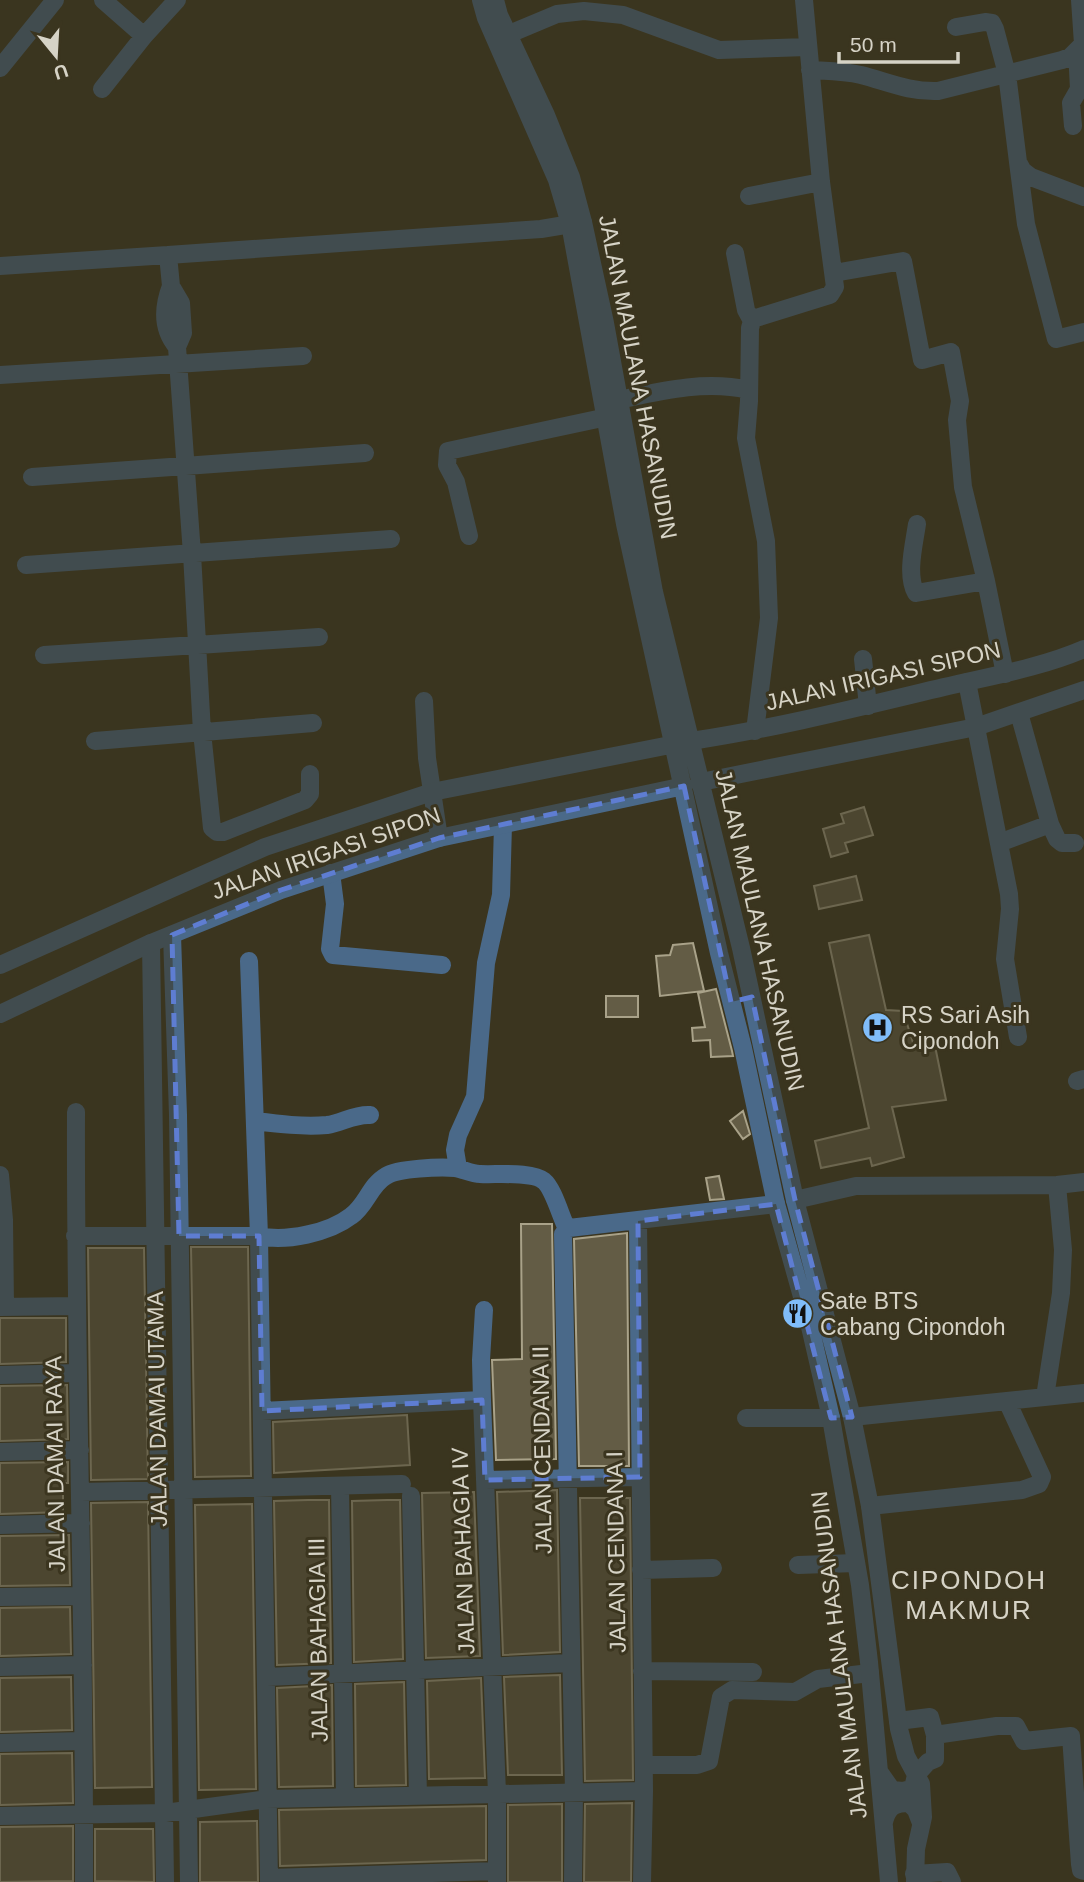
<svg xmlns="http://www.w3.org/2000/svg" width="1084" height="1882" font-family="Arial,sans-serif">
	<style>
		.building { fill: #635c45; stroke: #a9a289; stroke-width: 2 }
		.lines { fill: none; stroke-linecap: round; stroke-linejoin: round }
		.minor { stroke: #4a6989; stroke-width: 18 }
		.tertiary { stroke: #4a6989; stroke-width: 18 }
		.marked { fill: none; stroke: #5e7dd2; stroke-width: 5; stroke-dasharray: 14 9; stroke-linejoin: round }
		.labels { text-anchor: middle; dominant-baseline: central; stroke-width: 6; stroke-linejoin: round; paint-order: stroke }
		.street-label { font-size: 23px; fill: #d6d3c6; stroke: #3b351f }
		.poi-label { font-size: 23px; fill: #d6d3c6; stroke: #3b351f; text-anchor: start }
		.quarter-label { font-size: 26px; letter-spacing: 2px; fill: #d6d3c6; stroke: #3b351f }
	</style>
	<rect width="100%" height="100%" fill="#3b351f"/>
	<!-- building -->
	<path class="building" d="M864,807L873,835L845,843L848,852L831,857L823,829L844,823L841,814Z
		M856,876L862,900L819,909L814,886Z
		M869,935L886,1010L903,1011L915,1049L935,1046L946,1100L892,1107L904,1157L872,1166L870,1158L821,1168L815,1141L869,1128L829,943Z
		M693,943L704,991L660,996L656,956L670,955L673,945Z
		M716,989L732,1051L733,1056L711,1057L710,1040L693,1041L692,1028L705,1027L698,993Z
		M606,996H638V1017H606Z
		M743,1111L750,1134L743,1139L730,1121Z
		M719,1176L724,1199L710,1200L706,1178Z
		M521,1224H552L556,1459L496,1460L492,1360L522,1359Z
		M627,1233L629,1466H579L574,1239Z
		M191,1247H248L251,1476L195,1477Z
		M88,1248H144L148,1479L91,1480Z
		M0,1318H66V1362L0,1364Z
		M67,1385L68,1439L0,1441V1386Z
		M407,1415L410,1465L274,1473L273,1422Z
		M68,1462V1483H63V1512L0,1514V1463Z
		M557,1490L560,1652L503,1655L497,1492Z
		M474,1492L480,1656L426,1658L422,1493Z
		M580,1498H630L633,1780L585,1781Z
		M308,1500H329L331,1663L277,1665L274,1501Z
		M387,1500H400L403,1659L354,1662L352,1501Z
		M148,1502L152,1787L95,1788L91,1503Z
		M252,1504L256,1789L199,1790L195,1505Z
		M69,1535L70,1585L0,1586V1536Z
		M70,1607L71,1654L0,1656V1608Z
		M560,1675L562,1775H508L504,1677Z
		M71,1677L72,1730L0,1732V1678Z
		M481,1678L485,1778L429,1779L427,1681Z
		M404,1682L406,1785L356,1786L355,1684Z
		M332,1685L333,1786L279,1787L277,1688Z
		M72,1753L73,1803L0,1805V1754Z
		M632,1803L631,1882H584L585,1804Z
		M562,1804V1882H508V1805Z
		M486,1806V1860L280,1866L279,1810Z
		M257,1821L258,1882H200V1822Z
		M73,1826V1881L0,1882V1827Z
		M95,1829H153L154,1882L95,1881Z"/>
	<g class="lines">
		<!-- minor -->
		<path class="minor" d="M103,0L144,36
			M956,27L985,22L992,23L995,29L1007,74L1018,162L1023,171L1031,177L1084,197
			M497,39L557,14L584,11L623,15L719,50L807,47
			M0,68L55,0
			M810,70C826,71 844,71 861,75C888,82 909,92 938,91L1062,60L1070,57L1083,44L1080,0
			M102,89L144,36L177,0
			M1073,126L1071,103L1079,89L1077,51
			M1018,162L1026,224L1056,339L1084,332
			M749,196L821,182
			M735,253L746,310L752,321
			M168,255L541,229L583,222
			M0,266L168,255L171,286L181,303L183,333L177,347L192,554L202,732L212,828L217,832H223L305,800L310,794V774
			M834,273L903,261L922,360L951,352L960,401L957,420L963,487L986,581L1005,674
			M171,286C163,307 161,328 177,347
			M0,375L303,356
			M619,400C661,391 706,380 748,390
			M32,477L365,453
			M917,524C914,545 906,575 916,593L986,581
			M469,536L456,482L447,465L448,451L607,417
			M26,565L391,539
			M44,655L319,637
			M863,659L868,706
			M967,682L1009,894L1010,909L1005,959L1018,1037
			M424,701L427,758L439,838
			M755,731L769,618L766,541L746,438L749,401L750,328L752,321L756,318L830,295L835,287L821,182L804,0
			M95,741L313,723
			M1050,824L1057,839L1062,843H1075
			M999,843L1050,824L1019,713
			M331,873L335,904L330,949L333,955L442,965
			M172,935L178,1115L189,1882
			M151,943L165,1882
			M249,961L259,1236L269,1882
			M1077,1081L1084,1079
			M76,1112C75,1369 85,1625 84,1882
			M255,1121C279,1124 303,1127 327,1125C342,1123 354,1114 370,1115
			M458,1168L455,1150L458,1135L475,1097L486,963L501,895L503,825
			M0,1175L4,1220L5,1307
			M795,1200L856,1186L1057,1185L1084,1182
			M638,1221L644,1791L642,1882
			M75,1236H259C286,1242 329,1233 351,1216C366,1206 370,1185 386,1176C398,1168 440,1167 455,1168C463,1169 471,1174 480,1174C496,1175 532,1171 544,1181C553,1188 561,1217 567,1229
			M0,1307L77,1306
			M484,1310L481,1360L482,1400L497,1794V1882
			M0,1375L78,1373
			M1045,1397L1061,1293L1063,1250L1057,1185
			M262,1411L482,1400
			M852,1417L1084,1393
			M746,1418H831
			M0,1452L80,1450
			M485,1480L640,1477
			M340,1486L345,1797
			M81,1492L402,1484
			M411,1496L418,1796
			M870,1506L1022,1490L1039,1484L1042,1477L1007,1401
			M0,1525L81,1523
			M798,1565L856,1563
			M641,1570L713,1568
			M0,1597L81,1596
			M0,1667L83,1665
			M642,1671L753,1672
			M267,1677L570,1663
			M898,1721L930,1717L935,1735L997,1726H1016L1024,1741L1071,1736L1080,1864L1081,1870L1084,1871
			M0,1743L83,1741
			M644,1765H697L709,1761L721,1697L732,1690L795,1692L818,1679L870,1673
			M916,1775L928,1762L935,1759V1735
			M0,1816L165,1813L267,1799L644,1791
			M914,1874L947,1872L952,1882
			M269,1878L497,1871
			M573,1882L574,1792L563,1234L569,1228L776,1204"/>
		<!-- tertiary -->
		<path class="tertiary" d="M481,0L486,18L557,180L570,224L625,524L719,953L743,1048L776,1204L808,1318L831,1418L860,1585L869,1662L889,1882
			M495,0L499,15L546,115L571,177L583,222L605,323L654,592L741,948L795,1200L852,1417L870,1506L899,1729L906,1756L921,1784L923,1817L916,1849L915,1882
			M691,741C777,728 860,707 944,687C990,676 1040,668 1084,649
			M701,782L976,727L1084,690
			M0,965L265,847L432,792L675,744
			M0,1014L151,943L281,890L439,838L684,786
			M880,1773L892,1790L903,1791L913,1788L916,1775
			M884,1822C888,1807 894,1803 909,1803L916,1810L921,1823"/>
	</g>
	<!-- marked area -->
	<path d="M0 0H1084V1882H0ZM684,786L731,1002L752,997L795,1200L852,1417L831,1418L776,1204L638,1221L640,1477L485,1480L482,1400L262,1411L259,1236H179L172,935L281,890L439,838Z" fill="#3b351f" fill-opacity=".55" fill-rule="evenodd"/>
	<path class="marked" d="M684,786L731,1002L752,997L795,1200L852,1417L831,1418L776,1204L638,1221L640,1477L485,1480L482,1400L262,1411L259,1236H179L172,935L281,890L439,838Z"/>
	<!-- icons -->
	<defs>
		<symbol id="hospital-disc" viewBox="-11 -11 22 22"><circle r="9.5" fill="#80bdfa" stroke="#3b351f"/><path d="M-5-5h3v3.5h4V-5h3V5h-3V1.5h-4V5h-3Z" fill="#111"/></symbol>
		<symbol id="restaurant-disc" viewBox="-11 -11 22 22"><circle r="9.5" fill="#80bdfa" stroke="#3b351f"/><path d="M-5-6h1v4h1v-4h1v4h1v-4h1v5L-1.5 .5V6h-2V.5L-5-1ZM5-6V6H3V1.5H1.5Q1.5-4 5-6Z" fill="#111"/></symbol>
	</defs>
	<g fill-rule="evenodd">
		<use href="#hospital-disc" x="860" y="1010" width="35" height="35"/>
		<use href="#restaurant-disc" x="780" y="1296" width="35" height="35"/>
	</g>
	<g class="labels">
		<!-- street labels -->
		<g class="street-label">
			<text transform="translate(638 377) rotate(79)">JALAN MAULANA HASANUDIN</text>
			<text transform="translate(883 676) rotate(-13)">JALAN IRIGASI SIPON</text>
			<text transform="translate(326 853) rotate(-19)">JALAN IRIGASI SIPON</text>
			<text transform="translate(760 930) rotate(77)">JALAN MAULANA HASANUDIN</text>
			<text transform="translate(157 1409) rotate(-91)">JALAN DAMAI UTAMA</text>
			<text transform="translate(542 1450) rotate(-91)">JALAN CENDANA II</text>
			<text transform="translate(55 1464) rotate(-91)">JALAN DAMAI RAYA</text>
			<text transform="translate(463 1551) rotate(-92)">JALAN BAHAGIA IV</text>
			<text transform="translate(616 1552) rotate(-91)">JALAN CENDANA I</text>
			<text transform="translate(318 1640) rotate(-91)">JALAN BAHAGIA III</text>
			<text transform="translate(839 1655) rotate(-97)">JALAN MAULANA HASANUDIN</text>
		</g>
		<!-- poi labels -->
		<g class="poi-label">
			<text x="901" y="1015">RS Sari Asih<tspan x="901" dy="26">Cipondoh</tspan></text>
			<text x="820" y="1301">Sate BTS<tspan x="820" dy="26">Cabang Cipondoh</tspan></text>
		</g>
		<!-- quarter labels -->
		<g class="quarter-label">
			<text x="969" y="1580">CIPONDOH<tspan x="969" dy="30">MAKMUR</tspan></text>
		</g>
	</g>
	<!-- north arrow -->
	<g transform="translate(56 56) rotate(162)" stroke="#3b351f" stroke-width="5" paint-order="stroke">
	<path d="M0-5L12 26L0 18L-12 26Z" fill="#d6d3c6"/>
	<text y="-10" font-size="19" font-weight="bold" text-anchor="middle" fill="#d6d3c6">U</text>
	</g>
	<!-- scale -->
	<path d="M839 52v10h119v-10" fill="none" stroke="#d6d3c6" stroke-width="3.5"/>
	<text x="850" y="52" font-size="21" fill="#d6d3c6" stroke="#3b351f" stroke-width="5" paint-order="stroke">50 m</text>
</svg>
